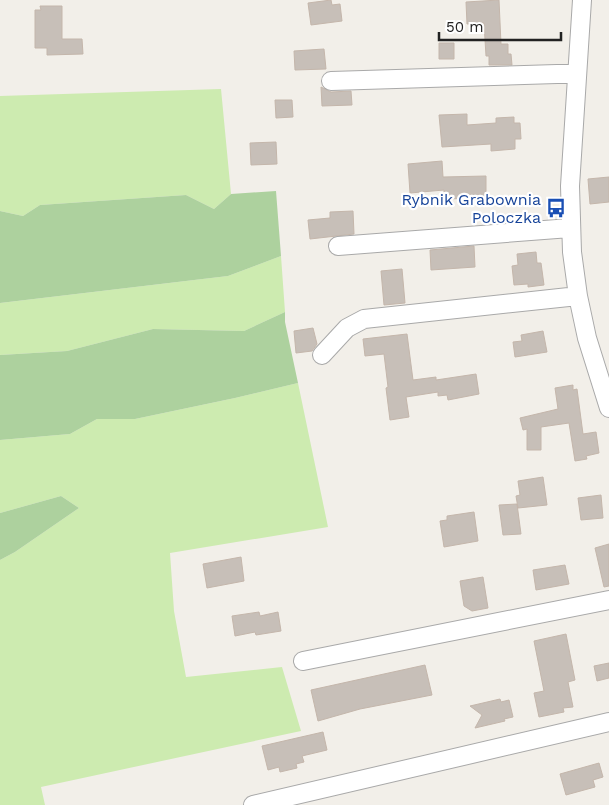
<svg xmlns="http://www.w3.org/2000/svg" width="609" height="805" font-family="'Work Sans',sans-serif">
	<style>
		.grass { fill: #cdebb0 }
		.forest { fill: #add19e }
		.building { fill: #c7bfb8; stroke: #c4b6ab }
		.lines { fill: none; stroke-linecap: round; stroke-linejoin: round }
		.minor-casing { stroke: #a9a9a9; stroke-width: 20 }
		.minor { stroke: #fff; stroke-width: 18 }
		.labels { text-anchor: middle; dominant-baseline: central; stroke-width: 4.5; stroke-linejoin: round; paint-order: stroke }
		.transit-label { font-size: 16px; fill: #164399; stroke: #fff; text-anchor: end }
	</style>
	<rect width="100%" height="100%" fill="#f2efe9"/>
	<!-- grass -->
	<path class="grass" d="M221,89L231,194L214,209L186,195L40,205L23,216L0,211V96Z
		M281,256L285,312L244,331L153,329L67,351L0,355V303L228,276Z
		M298,383L328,527L170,553L174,611L186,677L282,667L301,731L41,787L45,805H0V560L15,552L79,508L61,496L0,513V440L70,434L97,419H135L235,398Z"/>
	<!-- forest -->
	<path class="forest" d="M276,191L281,256L228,276L0,303V211L23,216L40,205L186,195L214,209L231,194Z
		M285,312V322L298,383L235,398L135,419H97L70,434L0,440V355L67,351L153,329L244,331Z
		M61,496L79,508L15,552L0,560V513Z"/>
	<!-- building -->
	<path class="building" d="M331,0L332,5L340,4L342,21L311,25L308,3Z
		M499,0L501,44H508V54H511L512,65H489V56H486L484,23L467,24L466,2Z
		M40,6H62V39H82L83,54L47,55V48H35V10H41Z
		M439,43H454V59H439Z
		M324,49L326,69L295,70L294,51Z
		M321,87L331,92L351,91L352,105L322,106Z
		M275,100H292L293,117L276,118Z
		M467,114V125L496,123V118L514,117V123H520L521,139H515V149L491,151V144L442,147L439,115Z
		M276,142L277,164L251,165L250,143Z
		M442,161L443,177L486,176V198L444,199V190L410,193L408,164Z
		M609,177V202L590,204L588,179Z
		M353,211L354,234L310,239L308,220L330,218V212Z
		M474,246L475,267L431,270L430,250Z
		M536,252L537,263H541L544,285L528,287V284L514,285L512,266L518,265L517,254Z
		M402,269L405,303L384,305L381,271Z
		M313,328L317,344L312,351L296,353L294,331Z
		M543,331L547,352L515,357L513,342L522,341L521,335Z
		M407,334L413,380L436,377V380L476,374L479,394L448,400L447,395L438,396V392L406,397L409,417L390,420L386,388L388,387L384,354L365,356L363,339Z
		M573,385V390L577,389L583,434L596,432L599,453L586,456L587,459L575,461L569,423L541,427V450H527V429L523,430L520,418L558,409L555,388Z
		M543,477L547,505L518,508L516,496L520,495L518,481Z
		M601,495L603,518L581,520L578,498Z
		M517,504L521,534L503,535L499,505Z
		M474,512L478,541L444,547L440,521L447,520V516Z
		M609,544V586L604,587L595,548Z
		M241,557L244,581L207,588L203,564Z
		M565,565L569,584L536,590L533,570Z
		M483,577L488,608L472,611L464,606L460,581Z
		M259,612L260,616L278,612L281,631L256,635L255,632L235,636L232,616Z
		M566,634L575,680L568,682L573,707L563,708L564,712L539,717L534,693L544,691L534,641Z
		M609,663V678L597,681L594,666Z
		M425,665L432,695L360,709L318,721L311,690Z
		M500,699L501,702L509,700L513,717L504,719L505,721L475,728L482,715L470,706Z
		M323,732L327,750L302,756L304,762L296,764L297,768L280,772L279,767L268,770L262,746Z
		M599,763L603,777L593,780L595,787L566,795L560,774Z"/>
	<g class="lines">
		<defs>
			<path id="minor" d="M582,0L570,186L572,252L578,296L587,338L609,408
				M331,81L557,74H577
				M338,246L570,228
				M322,355L347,328L364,319L578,296
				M303,661L609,600
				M253,805L609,722"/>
		</defs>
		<!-- minor casing -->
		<use href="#minor" class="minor-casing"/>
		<!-- minor -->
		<use href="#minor" class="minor"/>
	</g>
	<!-- icons -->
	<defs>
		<symbol id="bus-bare" viewBox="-9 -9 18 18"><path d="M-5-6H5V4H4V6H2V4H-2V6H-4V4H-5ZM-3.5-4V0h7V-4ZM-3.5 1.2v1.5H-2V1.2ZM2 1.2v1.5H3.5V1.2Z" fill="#1a4fb4" stroke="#fff" stroke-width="2.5" paint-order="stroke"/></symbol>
	</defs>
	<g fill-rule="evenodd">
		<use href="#bus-bare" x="542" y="194" width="28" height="28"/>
	</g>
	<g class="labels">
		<!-- transit labels -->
		<g class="transit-label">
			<text x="541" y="199">Rybnik Grabownia<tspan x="541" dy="18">Poloczka</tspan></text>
		</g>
	</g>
	<!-- scale -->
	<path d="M439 32v8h122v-8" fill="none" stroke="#222222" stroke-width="2.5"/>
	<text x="446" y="32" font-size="15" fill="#222222" stroke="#ffffff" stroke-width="4" paint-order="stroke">50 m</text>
</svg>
